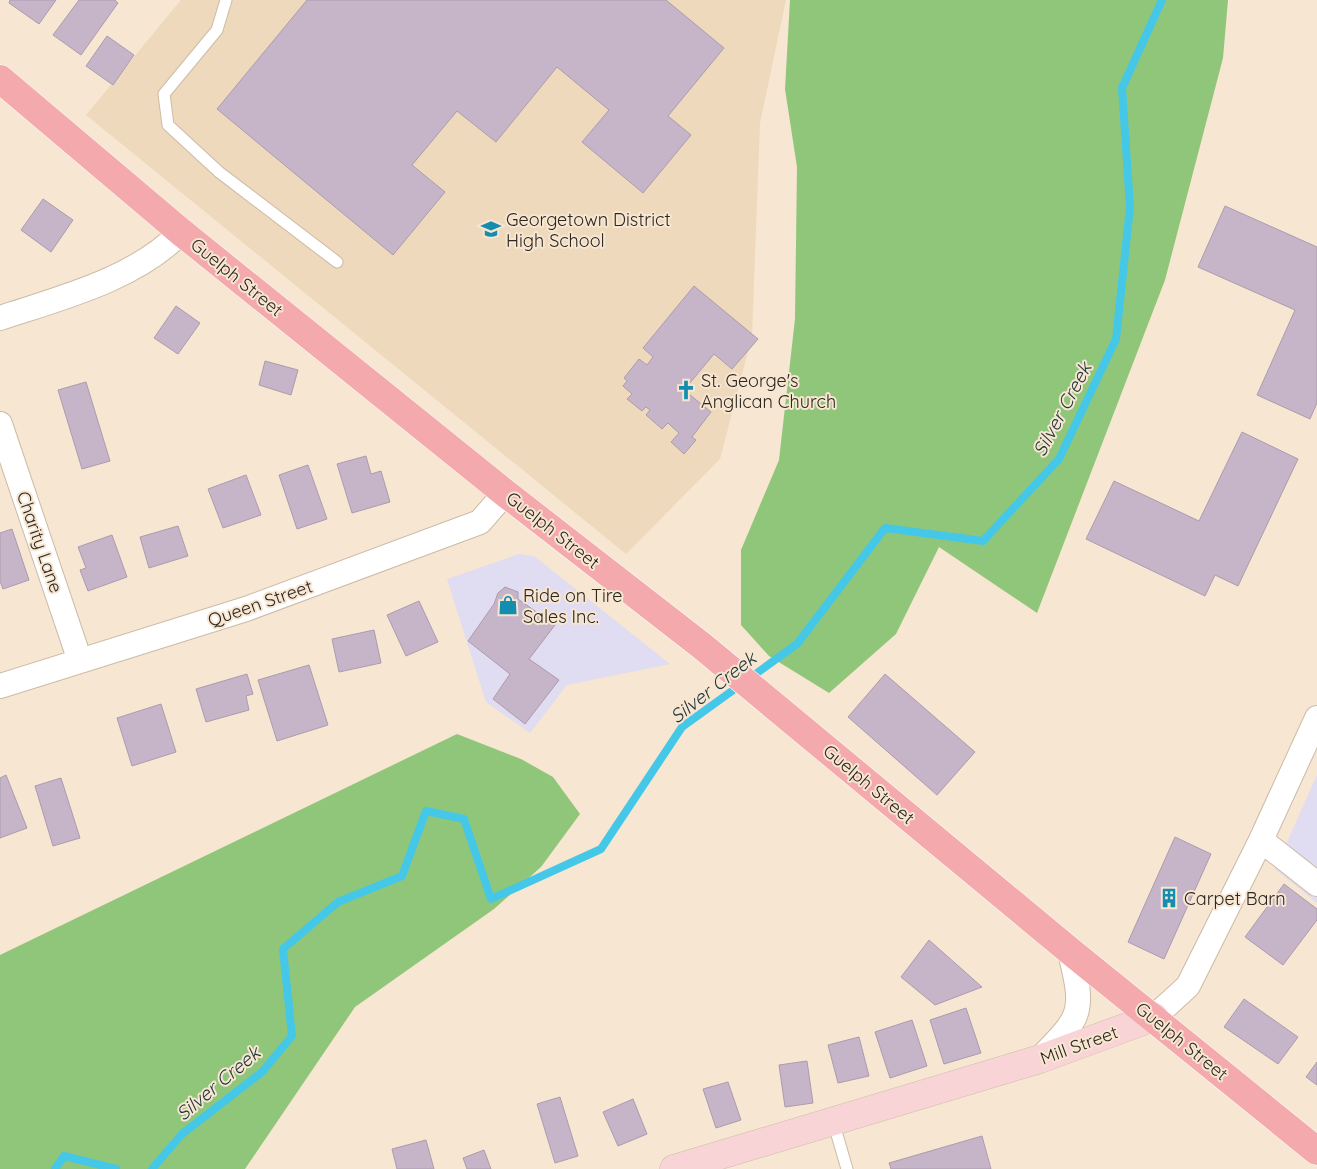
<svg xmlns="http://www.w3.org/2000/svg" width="1317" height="1169" font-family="Quicksand,sans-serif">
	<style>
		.commercial { fill: #e0dcf1 }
		.built { fill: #eed9bd }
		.forest { fill: #90c67a }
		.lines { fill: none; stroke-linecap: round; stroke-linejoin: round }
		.stream { stroke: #45c8e7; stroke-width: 8 }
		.building { fill: #c6b5c9; stroke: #ac9baf }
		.lane-casing { stroke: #ccbba7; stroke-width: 13 }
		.street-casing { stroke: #ccbba7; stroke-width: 26 }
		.secondary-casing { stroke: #ccbba7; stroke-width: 29 }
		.primary-casing { stroke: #fff; stroke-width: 29 }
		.lane { stroke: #fff; stroke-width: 11 }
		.street { stroke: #fff; stroke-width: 24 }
		.secondary { stroke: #f9d4d6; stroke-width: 28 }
		.primary { stroke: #f4a9ad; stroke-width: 28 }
		.labels { text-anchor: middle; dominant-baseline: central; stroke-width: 4; stroke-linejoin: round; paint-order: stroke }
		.poi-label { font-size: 18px; fill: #2c261e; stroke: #f7e6d1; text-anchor: start }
		.street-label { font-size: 18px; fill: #2c261e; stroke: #f7e6d1 }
		.water-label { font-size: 19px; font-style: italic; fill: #1d3339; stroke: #f7e6d1 }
	</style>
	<rect width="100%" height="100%" fill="#f7e6d1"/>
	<!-- commercial -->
	<path class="commercial" d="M519,554L534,556L670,664L567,685L530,733L486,702L447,579Z
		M1317,775V903L1275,869Z"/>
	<!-- built -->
	<path class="built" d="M181,0H786L760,123L752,336L720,459L626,554L86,115Z"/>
	<!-- forest -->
	<path class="forest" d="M790,0H1228L1223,58L1165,280L1037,613L939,547L896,634L829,693L769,656L741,625V550L779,460L795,319L797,167L785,89Z
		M457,734L521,759L553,777L580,814L541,867L494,909L355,1007L245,1169H0V955Z"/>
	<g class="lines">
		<!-- stream -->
		<path class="stream" d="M55,1169L64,1156L116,1169
			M152,1169L182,1134L262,1072L292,1036L283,949L338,902L402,876L426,811L464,819L491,899L601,849L682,727L797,644L885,528L983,541L1059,459L1116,339L1130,207L1122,88L1162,0"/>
	</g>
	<!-- building -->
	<path class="building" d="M10,0H56L39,24L9,3Z
		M79,0H115L118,3L81,55L53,35Z
		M307,0H666L724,48L668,116L691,135L643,193L582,142L609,110L557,67L496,142L457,111L412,165L445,192L393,255L217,109Z
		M107,36L134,55L113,85L86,66Z
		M43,199L73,220L51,252L21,230Z
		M1225,206L1317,247V403L1310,419L1257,395L1295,310L1198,267Z
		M694,286L758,339L732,369L714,354L684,390L711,412L692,437L696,440L684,454L671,442L679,433L668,423L662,429L646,415L650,410L646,407L642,411L627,399L632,394L623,386L627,381L624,378L639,359L647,365L653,357L643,348Z
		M176,306L200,323L178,354L154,338Z
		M265,361L298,370L291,395L259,385Z
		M86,382L110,461L82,469L58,390Z
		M1242,432L1298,459L1238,586L1215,575L1205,596L1086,539L1114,481L1199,521Z
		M366,456L371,474L381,471L390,502L352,513L337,464Z
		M308,465L327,519L297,529L279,475Z
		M246,475L261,515L223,528L208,489Z
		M178,526L188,556L149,568L140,537Z
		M12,529L29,580L3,589L0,581V533Z
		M112,535L127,577L88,591L80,570L86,568L78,547Z
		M505,587L518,592V599L555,625L529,659L559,680L525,724L493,699L510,674L468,641L494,604L498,593Z
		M419,601L438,642L406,656L387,615Z
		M374,630L381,663L339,672L332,639Z
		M309,665L328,725L277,741L258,680Z
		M247,674L253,694L246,696L249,710L206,722L196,689Z
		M885,674L975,752L937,795L848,717Z
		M161,704L176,752L132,766L117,718Z
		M6,775L27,828L0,838V778Z
		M61,778L80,838L53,846L35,786Z
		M1175,837L1211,854L1164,959L1128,942Z
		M1284,884L1317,909V920L1283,965L1245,937Z
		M929,940L982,987L935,1005L901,977Z
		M1244,999L1298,1037L1278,1064L1224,1027Z
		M966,1008L981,1053L944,1064L930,1020Z
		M912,1020L927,1066L890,1078L875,1032Z
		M859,1037L869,1076L838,1083L828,1045Z
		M807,1061L813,1103L785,1107L779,1065Z
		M1317,1062V1085L1306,1077Z
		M728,1082L741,1120L716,1128L703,1089Z
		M560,1097L578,1156L555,1163L537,1104Z
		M633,1099L647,1134L618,1146L603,1112Z
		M982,1136L991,1169H891L889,1163Z
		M426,1140L434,1169H397L392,1149Z
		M484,1150L491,1169H467L463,1158Z"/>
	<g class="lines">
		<defs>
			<path id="lane" d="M226,0L217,30L164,94L168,125L219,172L337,262
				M833,1121L847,1169"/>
			<path id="street" d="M0,318C61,298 136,279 181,232
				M0,424L80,661
				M0,686L246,609L480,522L505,493
				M1261,840L1317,884
				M1154,1017L1188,986L1261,840L1317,718
				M1040,1059C1052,1045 1074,1027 1077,1009C1081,991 1073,968 1070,951"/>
			<path id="secondary" d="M674,1169L1040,1059L1154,1017"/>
			<path id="primary" d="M0,79L181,232L505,493L702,646L1070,951L1317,1151"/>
		</defs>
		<!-- lane casing -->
		<use href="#lane" class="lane-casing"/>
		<!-- street casing -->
		<use href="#street" class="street-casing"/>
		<!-- secondary casing -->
		<use href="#secondary" class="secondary-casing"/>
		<!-- primary casing -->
		<use href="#primary" class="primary-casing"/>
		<!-- lane -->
		<use href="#lane" class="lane"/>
		<!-- street -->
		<use href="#street" class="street"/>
		<!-- secondary -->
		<use href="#secondary" class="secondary"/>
		<!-- primary -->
		<use href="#primary" class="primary"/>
	</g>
	<!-- icons -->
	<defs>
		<symbol id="school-bare" viewBox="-9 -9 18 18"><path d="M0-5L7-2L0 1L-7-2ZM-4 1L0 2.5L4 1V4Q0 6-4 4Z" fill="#148daf" stroke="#f7e6d1" stroke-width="2.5" paint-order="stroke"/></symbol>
		<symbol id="church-bare" viewBox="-9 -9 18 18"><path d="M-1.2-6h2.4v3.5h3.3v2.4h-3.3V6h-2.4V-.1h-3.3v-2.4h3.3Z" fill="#148daf" stroke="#f7e6d1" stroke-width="2.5" paint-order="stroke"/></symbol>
		<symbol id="shop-bare" viewBox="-9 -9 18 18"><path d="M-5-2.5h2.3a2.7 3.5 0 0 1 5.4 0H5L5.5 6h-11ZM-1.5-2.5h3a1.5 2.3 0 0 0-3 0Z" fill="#148daf" stroke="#f7e6d1" stroke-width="2.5" paint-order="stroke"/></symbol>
		<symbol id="building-bare" viewBox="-9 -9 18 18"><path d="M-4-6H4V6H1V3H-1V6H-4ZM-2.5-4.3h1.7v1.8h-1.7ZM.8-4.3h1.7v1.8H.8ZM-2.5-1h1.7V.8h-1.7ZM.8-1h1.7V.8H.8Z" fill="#148daf" stroke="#f7e6d1" stroke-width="2.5" paint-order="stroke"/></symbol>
	</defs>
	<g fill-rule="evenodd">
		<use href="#school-bare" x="477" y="215" width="28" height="28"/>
		<use href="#church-bare" x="672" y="376" width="28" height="28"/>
		<use href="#shop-bare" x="494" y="591" width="28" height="28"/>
		<use href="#building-bare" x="1155" y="884" width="28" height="28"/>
	</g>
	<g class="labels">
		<!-- poi labels -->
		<g class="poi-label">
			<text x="506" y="219">Georgetown District<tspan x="506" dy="21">High School</tspan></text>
			<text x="701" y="380">St. George's<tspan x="701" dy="21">Anglican Church</tspan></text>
			<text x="523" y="595">Ride on Tire<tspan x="523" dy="21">Sales Inc.</tspan></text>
			<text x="1184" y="898">Carpet Barn</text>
		</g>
		<!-- street labels -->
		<g class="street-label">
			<text transform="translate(237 277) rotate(39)">Guelph Street</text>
			<text transform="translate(553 530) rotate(38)">Guelph Street</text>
			<text transform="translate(40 542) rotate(71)">Charity Lane</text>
			<text transform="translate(260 603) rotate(-19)">Queen Street</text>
			<text transform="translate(869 784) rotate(40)">Guelph Street</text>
			<text transform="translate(1182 1041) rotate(39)">Guelph Street</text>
			<text transform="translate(1079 1045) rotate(-20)">Mill Street</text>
		</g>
		<!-- water labels -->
		<g class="water-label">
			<text transform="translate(1062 409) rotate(-62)">Silver Creek</text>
			<text transform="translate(713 687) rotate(-38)">Silver Creek</text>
			<text transform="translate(218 1083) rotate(-40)">Silver Creek</text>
		</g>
	</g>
</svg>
